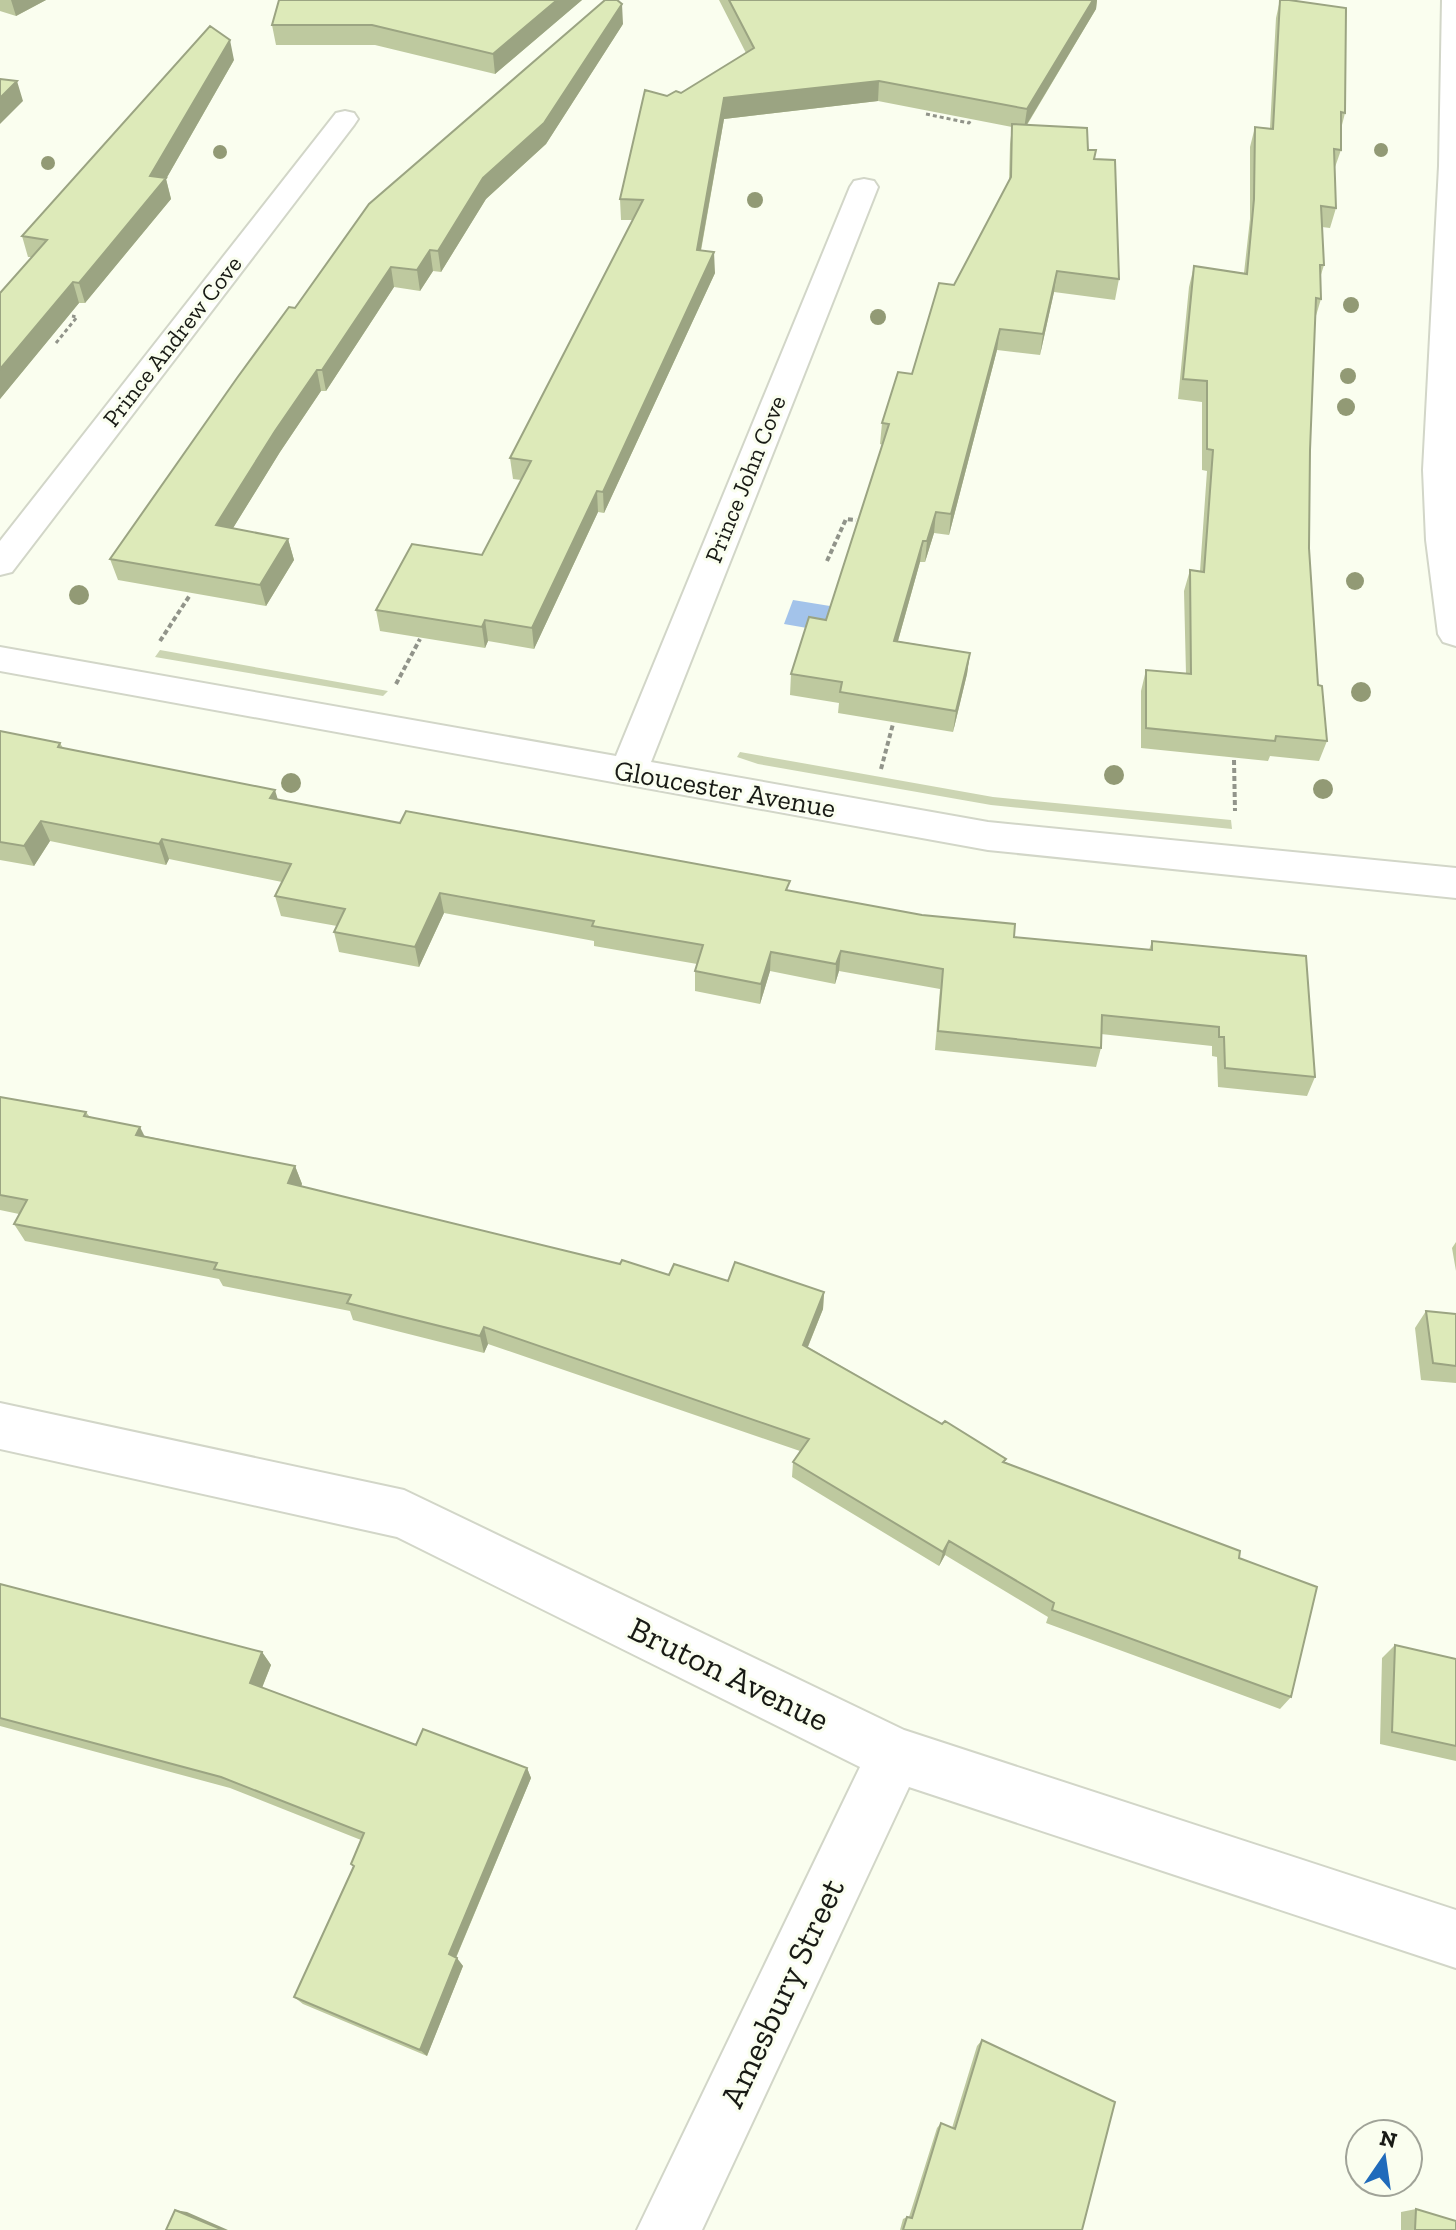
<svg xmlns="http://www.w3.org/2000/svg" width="1456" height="2230" font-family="'Zilla Slab',serif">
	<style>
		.green { fill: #ccd5b3 }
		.water { fill: #a3c3ea }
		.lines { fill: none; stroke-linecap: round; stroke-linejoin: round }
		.minor-casing { stroke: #d2d6c8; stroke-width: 4 }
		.path-far1 { stroke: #91948a; stroke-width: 3; stroke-dasharray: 4 3; stroke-linecap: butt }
		.path { stroke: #91948a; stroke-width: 4; stroke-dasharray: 5 3; stroke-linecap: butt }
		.minor { fill: #fff; fill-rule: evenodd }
		.tree { fill: #929a75 }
		.wall { fill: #bec99f }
		.shaded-wall { fill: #9ba482 }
		.building { fill: #ddeab9; stroke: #9ba482; stroke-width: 2 }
		.labels { text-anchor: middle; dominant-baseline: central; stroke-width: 6; stroke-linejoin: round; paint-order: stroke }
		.far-street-label { font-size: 24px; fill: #181a15; stroke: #fafeef }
		.street-label { font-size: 28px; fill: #181a15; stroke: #fafeef }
		.near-street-label { font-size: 34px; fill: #181a15; stroke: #fafeef }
	</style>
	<rect width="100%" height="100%" fill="#fafeef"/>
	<!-- green -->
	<path class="green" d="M160,650L388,691L383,696L155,657Z
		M740,752L993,797L1231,820L1232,829L991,805L758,764L737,757Z"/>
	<!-- water -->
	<path class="water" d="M793,600L867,612L859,637L784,624Z"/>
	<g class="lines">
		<defs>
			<path id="minor" d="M1442,0H1456V646L1443,642L1438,634L1426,540L1423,470L1439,166Z
				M345,111L354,113L358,119L354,125L12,572L0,575V541L336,113Z
				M864,179L874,181L878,187L651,762L988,822L1456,868V898L988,850L0,671V647L616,756L850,187L854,181Z
				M0,1403L404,1490L904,1730L1456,1910V1968L909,1787L702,2230H637L860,1767L397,1537L0,1449Z"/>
		</defs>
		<!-- minor casing -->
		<use href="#minor" class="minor-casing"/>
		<!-- path-far1 -->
		<path class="path-far1" d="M926,114L969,123L971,120
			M56,343L77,317L72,316"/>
		<!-- path -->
		<path class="path" d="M827,561L846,519L856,520
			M160,641L190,595
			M396,684L420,639
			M1234,760L1235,811
			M881,769L893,724"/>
		<!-- minor -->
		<use href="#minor" class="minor"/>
	</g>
	<!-- trees -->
	<g class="tree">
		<circle cx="1381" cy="150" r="7"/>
		<circle cx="220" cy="152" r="7"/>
		<circle cx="48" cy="163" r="7"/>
		<circle cx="755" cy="200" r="8"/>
		<circle cx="1351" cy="305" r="8"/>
		<circle cx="878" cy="317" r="8"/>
		<circle cx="1348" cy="376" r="8"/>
		<circle cx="1346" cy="407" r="9"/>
		<circle cx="1355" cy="581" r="9"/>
		<circle cx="79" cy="595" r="10"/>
		<circle cx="1361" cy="692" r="10"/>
		<circle cx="1114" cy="775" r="10"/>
		<circle cx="291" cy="783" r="10"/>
		<circle cx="1323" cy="789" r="10"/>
	</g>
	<!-- wall -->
	<path class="wall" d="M0,0H46L16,16L0,11Z
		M582,0L495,74L375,45H276L272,25Z
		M719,0H1097L1096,9L1027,125L1088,150L1094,159L1119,279L1115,300L1054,292L1040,355L997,350L949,535L934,533L925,562H920L898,641L970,653L967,674L953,732L838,713L839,703L790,695L791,674L826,620L883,445L880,444L882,423L912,374L954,285L1009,181L1010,144L1012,127L878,101L724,119L701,251L715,273L604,513L598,512L534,649L488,641L485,648L380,631L376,610L482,555L521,480L513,479L510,458L633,220H621L620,199L667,96L681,93L746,53Z
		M1280,0L1345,113L1341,129V150L1334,170L1336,208L1330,228L1322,227L1324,265L1320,278L1321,299L1315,319L1310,450L1309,548L1318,685L1327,741L1319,761L1270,756L1268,761L1141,748V691L1146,670L1186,674L1184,591L1190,570L1200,571L1207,471L1202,470V402L1178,399L1189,287L1194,266L1244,273L1250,219V147L1255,127L1270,128L1276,18Z
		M623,24L546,144L486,199L441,272L433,271L420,291L394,287L326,391H321L280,452L233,528L288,539L294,560L266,606L118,580L110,559L295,308Z
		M234,60L166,179L171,199L85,303H79L0,399V293L32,257H28L22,236Z
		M0,731L60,743L63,748L278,800L400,823L789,891L1014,937L1149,950L1152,941L1315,1077L1307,1096L1218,1087L1217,1057L1212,1056V1046L1101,1034V1048L1096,1067L935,1050L940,989L839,971L835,984L770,971L760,1004L695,991V971L697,964L594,946V941L444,913L419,967L339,952L334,932L337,926L281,916L275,896L282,882L169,859L166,865L50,841L34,866L0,860Z
		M0,1097L86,1112L89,1116L145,1136L295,1166L302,1184L301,1186L620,1264L669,1275L824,1292L823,1309L808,1347L942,1424L1006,1459L1005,1462L1239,1558L1291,1697L1280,1709L1046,1623L1048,1617L945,1555L939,1566L792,1477L793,1462L800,1451L488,1344L484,1353L353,1320L350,1311L223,1286L219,1279L25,1241L14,1224L19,1214L0,1210Z
		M1456,1242V1271L1452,1248Z
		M1426,1311L1456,1314V1383L1421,1380L1415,1328Z
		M0,1584L262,1652L271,1665L262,1688L416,1745L527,1768L531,1778L456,1958L463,1966L427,2056L303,2004L294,1997L353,1867L351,1864L361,1840L230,1788L0,1726Z
		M1395,1645L1456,1659V1761L1380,1744L1382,1658Z
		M982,2040L1082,2230H900L903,2219L907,2217H909L937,2128L941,2123L952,2128L977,2046Z
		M1416,2209L1456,2230H1401V2212Z"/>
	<!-- shaded-wall -->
	<path class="shaded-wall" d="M11,0H46L16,16Z
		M557,0H582L495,74L493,54Z
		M1093,0H1097L1096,9L1024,129L1027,109Z
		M622,4L623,24L546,144L486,199L441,272L438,251L483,178Z
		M230,40L234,60L166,179L171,199L85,303L79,283L150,176Z
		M17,81L23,101L0,124V98Z
		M879,81L878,101L724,119L697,271V250L724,98Z
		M430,250L433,271L420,291L417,270Z
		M714,252L715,273L604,513L603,492Z
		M391,267L394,287L326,391L322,370Z
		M1057,271L1054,292L1040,355L1043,334Z
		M73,282L79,303L0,399V369Z
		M1000,329L997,350L949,535L951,514Z
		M317,370L321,391L280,452L222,546L216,525L275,431Z
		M597,491L598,512L534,649L532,628Z
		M936,512L934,533L925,562L927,541Z
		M288,539L294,560L266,606L260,585Z
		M923,541L920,562L892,662L894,641Z
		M485,620L488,641L485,648L482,627Z
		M970,653L967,674L953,732L956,711Z
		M275,790L281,810L270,798Z
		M41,821L50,841L34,866L24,846Z
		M162,839L169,859L166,865L159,844Z
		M440,893L444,913L419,967L415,947Z
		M841,951L839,971L835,984L836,964Z
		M771,952L770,971L760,1004L761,984Z
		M140,1127L149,1145L136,1135Z
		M295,1166L302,1184L295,1201L288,1183Z
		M824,1292L823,1309L802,1361L803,1345Z
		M484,1327L488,1344L484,1353L480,1336Z
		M949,1541L945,1555L939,1566L943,1552Z
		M262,1652L271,1665L259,1695L250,1683Z
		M527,1768L531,1778L454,1962L449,1954Z
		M457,1958L463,1966L427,2056L420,2050Z
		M175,2210L187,2212L228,2230H223Z"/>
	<!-- building -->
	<path class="building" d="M279,0H557L493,54L372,25H272Z
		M605,0H617L622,4L544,123L483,178L438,251L430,250L417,270L391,267L322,370H317L275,431L216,525L288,539L260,585L110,559L237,378L289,307L295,308L369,204Z
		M729,0H1093L1027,109L879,81L724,98L697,250L714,252L603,492L597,491L532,628L485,620L482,627L376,610L412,544L482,555L531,461L510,458L643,200L620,199L645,90L667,96L676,91L681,93L754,48Z
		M1280,0H1289L1346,8L1345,113L1341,112V150L1334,149L1336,208L1321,206L1324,265H1320L1321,299L1316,298L1310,450L1309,548L1318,685L1322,686L1327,741L1276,736L1275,741L1146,728V670L1191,674L1190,570L1204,572L1213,450L1207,449V381L1183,379L1194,266L1247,274L1254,199L1255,127L1273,129Z
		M210,26L230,40L150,176L166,178L79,283L73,282L0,369V293L47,240L22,236Z
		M0,79L17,81L0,98Z
		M1012,124L1087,128L1088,150H1096L1094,159L1115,160L1119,279L1057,271L1043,334L1000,329L951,514L936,512L927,541H923L894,641L970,653L956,711L840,692L842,682L791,674L809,617L826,620L889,424L882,423L898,372L912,374L939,283L954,285L1011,177Z
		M0,731L60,743L58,747L275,790L270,798L400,823L406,811L790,881L786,890L922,915L1015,924L1014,937L1152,950V941L1306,956L1315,1077L1225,1068L1224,1037H1219V1027L1102,1015L1101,1048L938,1031L943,969L841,951L836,964L771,952L761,984L695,971L703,945L592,926L594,921L440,893L415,947L334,932L345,909L275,896L291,864L162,839L159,844L41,821L24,846L0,842Z
		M0,1097L86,1112L84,1116L140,1127L136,1135L295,1166L288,1183L620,1264L622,1260L669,1275L674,1264L728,1281L735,1262L824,1292L803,1345L942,1424L945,1421L1006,1459L1003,1462L1240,1551L1239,1558L1317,1587L1291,1697L1052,1610L1054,1603L949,1541L943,1552L793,1462L809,1439L484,1327L480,1336L347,1303L351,1295L214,1269L217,1263L14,1224L27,1200L0,1195Z
		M1426,1311L1456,1314V1366L1433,1363Z
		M0,1584L262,1652L250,1683L416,1745L423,1729L527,1768L449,1954L457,1958L420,2050L294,1997L354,1866L351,1864L364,1833L221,1777L0,1718Z
		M1395,1645L1456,1659V1746L1392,1732Z
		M982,2040L1115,2102L1082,2230H903L907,2217L912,2218L941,2123L955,2129Z
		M1416,2209L1456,2221V2230H1415Z
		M175,2210L223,2230H166Z"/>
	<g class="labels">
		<!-- far-street labels -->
		<g class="far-street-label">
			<text transform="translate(172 341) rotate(-52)">Prince Andrew Cove</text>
			<text transform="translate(745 479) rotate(-68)">Prince John Cove</text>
		</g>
		<!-- street labels -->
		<g class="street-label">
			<text transform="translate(725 789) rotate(10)">Gloucester Avenue</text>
		</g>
		<!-- near-street labels -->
		<g class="near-street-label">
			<text transform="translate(729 1674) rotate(26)">Bruton Avenue</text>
			<text transform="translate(782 1993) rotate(-65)">Amesbury Street</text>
		</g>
	</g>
	<!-- north arrow -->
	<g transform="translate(1384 2158) rotate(13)"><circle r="38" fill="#fafeef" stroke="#a0a398" stroke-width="2"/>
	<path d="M0-6L14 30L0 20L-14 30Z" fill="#206bbb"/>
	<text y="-12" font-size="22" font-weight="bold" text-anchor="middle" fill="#181a15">N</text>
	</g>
</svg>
